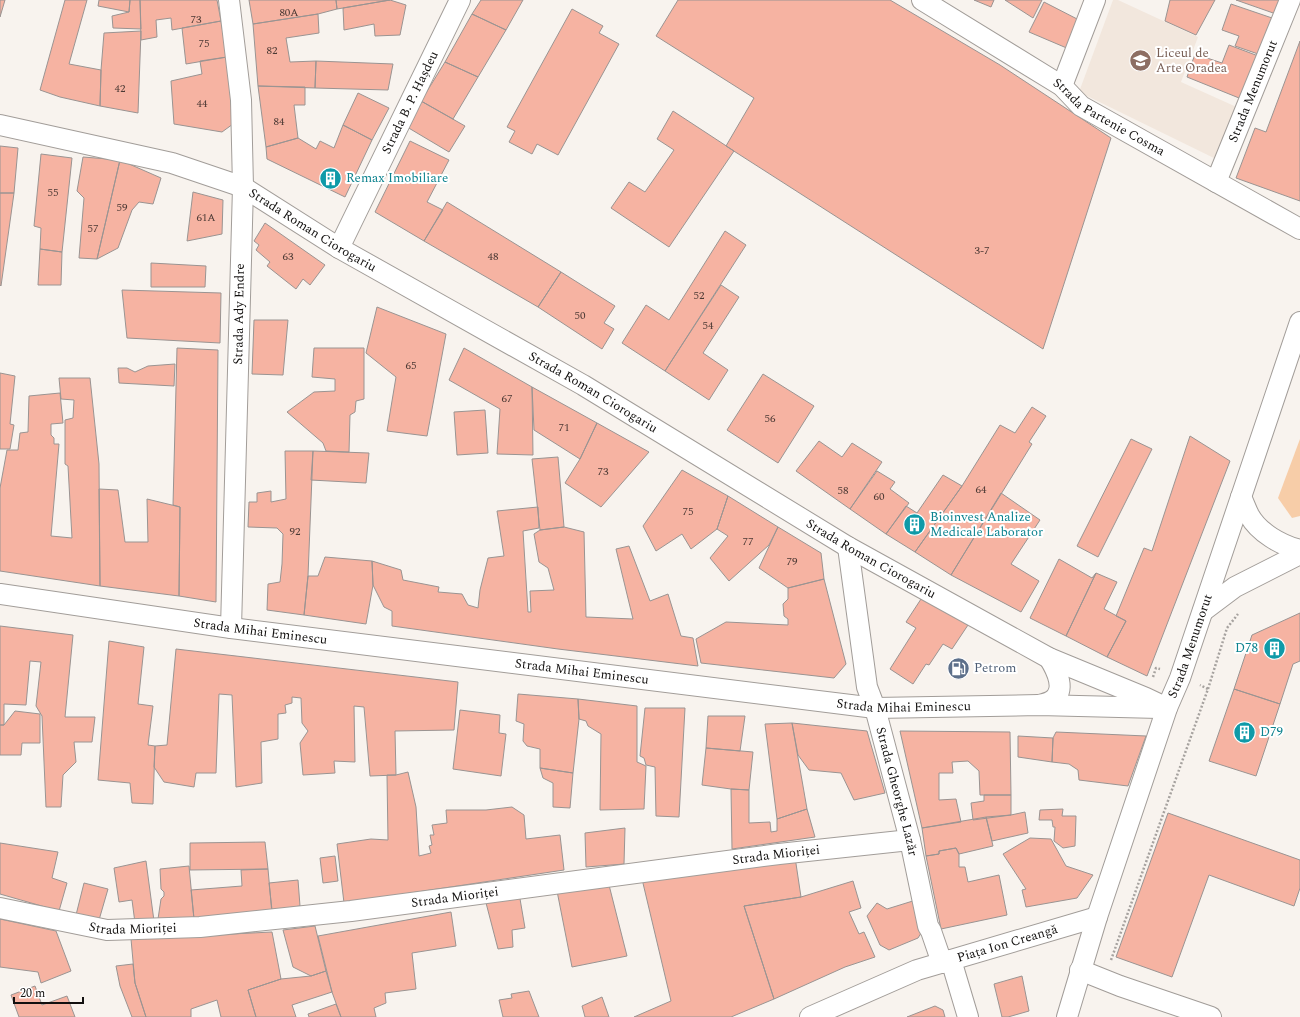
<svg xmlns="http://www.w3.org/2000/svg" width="1300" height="1017" font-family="Spectral,serif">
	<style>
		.built { fill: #f2e7dd }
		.green { fill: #f7cda8 }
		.building { fill: #f6b3a2; stroke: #9a9492 }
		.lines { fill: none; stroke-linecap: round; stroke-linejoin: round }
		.street-casing { stroke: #a29d99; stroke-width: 22 }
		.path { stroke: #a6a29f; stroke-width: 2.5; stroke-dasharray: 2 2; stroke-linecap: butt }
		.street { stroke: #fff; stroke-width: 20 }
		.labels { text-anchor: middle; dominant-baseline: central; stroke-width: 4; stroke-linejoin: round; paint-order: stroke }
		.number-label { font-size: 11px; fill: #4b3934 }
		.education-label { font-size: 13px; fill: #785e54; stroke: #fff; text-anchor: start }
		.street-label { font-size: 13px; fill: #12100f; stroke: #fff }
		.culture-label { font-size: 13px; fill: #0d838f; stroke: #fff; text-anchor: start }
		.service-label { font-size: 13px; fill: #4e5e75; stroke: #fff; text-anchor: start }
	</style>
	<rect width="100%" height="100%" fill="#f8f3ee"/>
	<!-- built -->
	<path class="built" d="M1113,0H1118L1198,37L1181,82L1241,109L1220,161L1079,92Z"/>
	<!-- green -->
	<path class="green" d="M1300,439V516L1292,518L1278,498Z"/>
	<!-- building -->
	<path class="building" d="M0,0H5L0,17Z
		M65,0H87L69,64L101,70L100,106L60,97L40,90Z
		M99,0H130L129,12L98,6Z
		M130,0H140L141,29L113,28L112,16L129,12Z
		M140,0H217L221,21L172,30L171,18L156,20L157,37L141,40Z
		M249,0H336L337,9L318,14L253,24Z
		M336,0H390L337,9Z
		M390,0L406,5L400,35L375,36L374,24L344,30L343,8Z
		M481,0H523L506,30L472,14Z
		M678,0H890L1000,65L1111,138L1043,349L726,146L754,98L656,36Z
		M974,0H994L991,7Z
		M1005,0H1042L1033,18Z
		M1170,0H1215L1196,35L1165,21Z
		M1236,0H1282L1276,14Z
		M1044,2L1081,21L1069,49L1029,32Z
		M1231,4L1275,19L1261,55L1235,46L1239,36L1222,30Z
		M572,9L603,26L599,33L619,44L558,155L537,144L532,154L509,142L515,131L507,127Z
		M318,14L319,33L286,38L290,62L316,61L315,88L258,86L253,24Z
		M472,14L506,30L478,77L445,62Z
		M221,21L227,57L186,64L182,28Z
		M141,31L138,113L100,106L101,70L104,33Z
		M1300,41V201L1236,178L1255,128L1266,132Z
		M1229,45L1261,57L1244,100L1187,77L1195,54L1222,63Z
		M227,57L233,124L222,132L174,124L171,81L202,74L200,61Z
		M316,61L393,64L388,90L315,88Z
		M445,62L478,77L453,119L421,101Z
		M258,86L305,87V105H294L298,138L266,147Z
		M358,93L389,108L372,140L343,125Z
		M421,101L465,126L449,152L407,127Z
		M673,111L734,151L669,247L611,208L629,182L645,192L674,150L657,139Z
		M343,125L372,140L345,197L267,159L266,147L298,138L316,149L320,141L334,148Z
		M410,141L449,160L427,202L443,210L424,241L375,212Z
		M0,146L18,148L14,193H0Z
		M41,154L72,158L62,252L40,249L41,228L34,226Z
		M83,157L120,160L97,259L79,258L84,198L77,191Z
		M120,160L161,178L153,204L139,202L132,210L118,248L97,259Z
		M193,192L223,200L222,234L187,241Z
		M0,193H14L1,286L0,285Z
		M447,202L561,272L538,307L424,241Z
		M265,223L325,265L310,285L303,279L296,289L267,266L270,262L256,250L259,245L254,241Z
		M725,231L746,245L665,371L622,343L646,305L669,320Z
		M40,249L62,252L61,285H38Z
		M151,263L206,266L205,287H151Z
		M561,272L615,306L604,323L614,329L602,349L538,307Z
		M721,285L739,297L703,353L728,370L709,400L665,371Z
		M122,290L221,293L220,343L127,338Z
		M377,307L446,334L427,436L387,431L396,377L366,353Z
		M254,320H288L283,375L252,374Z
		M177,348L218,350L216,602L179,596L180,507L173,505Z
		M314,348H364V399L356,401L355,412L350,415L349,452L326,451L323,443L287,412L314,392L335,391V379L312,377Z
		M464,348L532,387L533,455L497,454L500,409L449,380Z
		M175,364L174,386L119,383L118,368H127L135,372L148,366Z
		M0,373L15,376L10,424L14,425L10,449H0Z
		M763,374L814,406L778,463L727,430Z
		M59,378H90L99,464L100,586L0,571V488L7,450H18L20,433L28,432L29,396L60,393L63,423L51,424V435L54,438V444H59L51,536L72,538L68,466L65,464V420L73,418L74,400L61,399Z
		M532,387L597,423L580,459L534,430Z
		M1032,407L1046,416L1029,442L1032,444L951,575L915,552L962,486L1000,425L1015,433Z
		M485,410L488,453L457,455L454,412Z
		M597,423L649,452L601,507L565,483L580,459Z
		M1190,436L1230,461L1147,676L1107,657L1126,621L1116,616L1144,548L1152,551Z
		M1131,439L1152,449L1098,557L1077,546Z
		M819,441L842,457L852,443L882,462L850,509L796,471Z
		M285,451H313L308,576L304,615L267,610L268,584L280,582L282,564L283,534L277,528L248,527L249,502H257V493L271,491V502L286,499Z
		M313,451L369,453L366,483L311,480Z
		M558,457L564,527L540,530L532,459Z
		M682,470L728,496L717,529L691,549L682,534L656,551L643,526Z
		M877,471L895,482L890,489L909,503L886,534L850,509Z
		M943,475L962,486L915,552L886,534L906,506L917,513Z
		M99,489L118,490L125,542H148L147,499L180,507L179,596L100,586Z
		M1001,493L1040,520L1011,564L1039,581L1021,612L951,575Z
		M728,496L778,527L769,545L729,581L710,558L728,536L717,529Z
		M538,507L539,528L523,531L528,612H531L530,591L554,590L548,568L539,562L534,534L540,530L564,527L584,532L586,617L633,619L616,549L629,546L650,601L668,594L681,636L693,638L698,666L558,649L392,626V611L384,607L373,585L372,561L401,570L403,580L439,587L438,592L462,594L468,605L478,608L480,590L488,558L504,556L497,511Z
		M778,527L821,553L824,579L788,588L759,568Z
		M325,557L372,561L373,585L366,624L304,615L308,576H318Z
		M1059,559L1092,578L1096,573L1066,636L1030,618Z
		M1096,573L1117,582L1104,609L1126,621L1107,657L1066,636Z
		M824,579L846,664L834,678L701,663L696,639L726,622L788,625V619L784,616L783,604L788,599V588Z
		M923,596L968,625L952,649L943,644L929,665L926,664L913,684L890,669L916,628L906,622Z
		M1300,613V661L1293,664L1280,704L1234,689L1252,635Z
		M0,626L73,635L65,717H95L92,742H74L76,762L63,775L61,807H46L42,716L36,706L41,662L30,661L26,705L4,704V725H0Z
		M109,641L144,647L138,704L153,706L148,745L155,746L153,804L132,803L130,783L98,780Z
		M176,649L458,682L454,730L395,731L396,775L370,776L364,707L354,706L355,762L334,761L335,773L303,775L300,743L308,731L302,723L301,698L292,697V703L285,705L286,713L278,714V739L261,742L262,783L236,787L232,695L219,694L216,773H196L194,787L164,782L154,767L155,746L167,745Z
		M1234,689L1280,704L1256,776L1209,761Z
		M518,694L578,699L579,719L573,773L540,768V749L527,746L523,741L524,724L516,721Z
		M578,699L637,706V762L646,766L644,809L600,810L601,734L588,726L586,721L579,719Z
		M645,708H685L679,817L656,816L655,767L646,765L644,758L640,756Z
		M460,710L500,715L499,733L506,734L501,776L453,769Z
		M15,711L40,714V743H22L21,755H0V725H4Z
		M708,716H745L740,751L706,748Z
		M792,723L807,809L777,819L765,724Z
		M792,723L867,731L885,793L854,800L841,773L809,770L798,755Z
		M900,731L1010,732L1011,795H980L979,771L968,761L952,762L953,773H939V800L956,799L961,822L922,828Z
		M1056,732L1146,736L1128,786L1079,780L1078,770L1069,764L1052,762L1053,738Z
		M1018,736L1053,738L1052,762L1018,757Z
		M706,748L753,752L749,790L731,789L702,785Z
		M540,768L573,773L570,808L553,807V783L543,778Z
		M408,772L416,807L419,856L431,853L429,846L432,845L430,835H434L432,825L447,823L446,810H486L512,807L524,815L526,839L560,835L564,870L344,903L337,844L371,839L388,840L387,775H396Z
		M731,789L749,790V823L770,822L771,832L777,831V819L807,809L815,837L732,849Z
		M984,795H1011V815L973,820L971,803L984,801Z
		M1063,809L1062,816H1076L1075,846L1063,848L1054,841L1055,827H1053L1052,820H1039L1040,810Z
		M1025,812L1028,833L992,841L986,817L1011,815Z
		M1168,813L1300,860V888L1294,906L1209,875L1172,977L1116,957Z
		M986,817L993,846L959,854L956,848L939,851V854L926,856L922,828Z
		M625,828L624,864L586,867L585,833Z
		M1030,838L1051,839L1066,866L1093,875L1077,898L1026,907L1022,890L1026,889L1003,854Z
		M265,842L268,869L190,870V843Z
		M0,843L58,852L52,878L67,883L59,911L0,894Z
		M956,848L959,854V867H965L968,882L999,875L1007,915L941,929L926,856L939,854V851Z
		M335,856L338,881L323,883L320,858Z
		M795,857L801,897L744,906L774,999L731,1017H634L671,1001L642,879Z
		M146,861L154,921L135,923L132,900L119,902L114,868Z
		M189,866L194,919H158L161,899L164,896V892L161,889L160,869Z
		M268,869L272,914L194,919L191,890L242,886L241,870Z
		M298,880L300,906L272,910L269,883Z
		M853,881L861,908L849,912L859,934L864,932L875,957L845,967L774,999L744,906L801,897Z
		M84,883L108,889L99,920L76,915Z
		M609,885L627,956L572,967L557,891Z
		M519,893L525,928L512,930L513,947L498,949L485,899Z
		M916,900L923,930L918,938L889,950L880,945L867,916L877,903L887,909Z
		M451,912L456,946L412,953L416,989L385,993L386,1003L374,1008L376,1017H341L332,992L318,936Z
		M0,919L56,931L71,971L41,983L38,972L0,967Z
		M315,926L326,971L311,976L293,967L283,930Z
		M272,932L281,979L248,990L256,1017H221L217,1000L191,1009V1017H146L135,983L131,939Z
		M133,964L135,983L146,1017H132L120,986L116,966Z
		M326,971L332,992L292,1005L296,1017H256L248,990L281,979L311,976Z
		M1022,976L1029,1011L1008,1017H1002L994,984Z
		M35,986L42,1005L67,996L75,1017H19L11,995Z
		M529,991L539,1017H503L499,1000L512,998L511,994Z
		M602,997L609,1017H585L582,1006Z
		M336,1004L341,1017H309L308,1014Z
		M935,1006L943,1010L945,1017H907Z"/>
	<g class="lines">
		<defs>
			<g id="street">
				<path d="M229,0L241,100L243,187L231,628"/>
				<path id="s1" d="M922,0L1062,86L1081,106L1300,229"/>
				<path d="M1062,86L1095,0"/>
				<path id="s2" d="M0,125L172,163L243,187L339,248L583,385L848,547L1049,658L1146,698L1167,708"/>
				<path id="s3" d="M1216,182L1290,0"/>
				<path id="s4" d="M339,248L460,0"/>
				<path d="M1241,497C1244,503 1246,509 1249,515C1259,533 1281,545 1300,550"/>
				<path id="s5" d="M848,547L867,687L875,708L910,840L928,926L931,931L942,963"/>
				<path id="s6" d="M0,594L231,628L875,708L1039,705L1159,708"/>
				<path d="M1203,611L1235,587L1300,554"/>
				<path d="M1039,705C1043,704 1048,703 1051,701C1068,692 1056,669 1049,658"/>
				<path id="s7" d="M0,908L107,930L200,927L351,911L779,854L910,840"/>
				<path d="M951,960L968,1017"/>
				<path d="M1080,970L1120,986L1211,1017"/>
				<path id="s8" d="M810,1017L917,970L1097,917"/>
				<path id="s9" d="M1067,1017L1097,917L1167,708L1180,678L1300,322"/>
			</g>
		</defs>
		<!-- street casing -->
		<use href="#street" class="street-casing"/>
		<!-- path -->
		<path class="path" d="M1153,677L1156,668L1160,669
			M1208,689L1227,628L1238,614
			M1111,960L1208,689L1200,685"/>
		<!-- street -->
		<use href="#street" class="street"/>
	</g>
	<!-- icons -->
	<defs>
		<symbol id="school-disc" viewBox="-11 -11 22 22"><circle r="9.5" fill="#8d6e63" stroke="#fff"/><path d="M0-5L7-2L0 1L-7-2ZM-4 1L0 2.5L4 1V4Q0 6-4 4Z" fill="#fff"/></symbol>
		<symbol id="building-disc" viewBox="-11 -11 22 22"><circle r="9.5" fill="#0f9aa8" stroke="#fff"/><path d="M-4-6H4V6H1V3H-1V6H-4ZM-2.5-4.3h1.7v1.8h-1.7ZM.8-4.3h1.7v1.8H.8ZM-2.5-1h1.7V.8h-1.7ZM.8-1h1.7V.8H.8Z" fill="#fff"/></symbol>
		<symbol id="fuel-disc" viewBox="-11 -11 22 22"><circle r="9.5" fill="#5c6f8a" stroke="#fff"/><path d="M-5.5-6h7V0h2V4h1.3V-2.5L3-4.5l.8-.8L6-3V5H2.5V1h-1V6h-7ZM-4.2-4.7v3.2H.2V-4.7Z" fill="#fff"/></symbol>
	</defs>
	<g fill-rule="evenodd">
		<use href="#school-disc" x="1128" y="48" width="25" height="25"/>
		<use href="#building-disc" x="318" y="166" width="25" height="25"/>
		<use href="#building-disc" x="902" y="512" width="25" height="25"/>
		<use href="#building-disc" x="1262" y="636" width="25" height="25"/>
		<use href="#fuel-disc" x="946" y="656" width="25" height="25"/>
		<use href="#building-disc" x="1232" y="720" width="25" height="25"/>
	</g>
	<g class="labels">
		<!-- number labels -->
		<g class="number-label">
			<text x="289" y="12">80A</text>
			<text x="196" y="19">73</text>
			<text x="204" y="43">75</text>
			<text x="272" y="50">82</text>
			<text x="120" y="88">42</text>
			<text x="202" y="103">44</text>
			<text x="279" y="121">84</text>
			<text x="53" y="192">55</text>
			<text x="122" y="207">59</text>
			<text x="206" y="217">61A</text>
			<text x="93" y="228">57</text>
			<text x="982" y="250">3-7</text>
			<text x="288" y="256">63</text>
			<text x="493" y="256">48</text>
			<text x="699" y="295">52</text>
			<text x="580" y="315">50</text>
			<text x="708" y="325">54</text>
			<text x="411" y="365">65</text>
			<text x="507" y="398">67</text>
			<text x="770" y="418">56</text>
			<text x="564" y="427">71</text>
			<text x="603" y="471">73</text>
			<text x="981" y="489">64</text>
			<text x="843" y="490">58</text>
			<text x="879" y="496">60</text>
			<text x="688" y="511">75</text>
			<text x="295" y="531">92</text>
			<text x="748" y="541">77</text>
			<text x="792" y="561">79</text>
		</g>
		<!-- education labels -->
		<g class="education-label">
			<text x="1156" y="53">Liceul de<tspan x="1156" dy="15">Arte Oradea</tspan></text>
		</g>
		<!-- street labels -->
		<g class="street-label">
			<text stroke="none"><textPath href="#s3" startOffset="98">Strada Menumorut</textPath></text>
			<text stroke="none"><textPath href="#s4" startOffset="162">Strada B. P. Hașdeu</textPath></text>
			<text stroke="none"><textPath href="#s1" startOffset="221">Strada Partenie Cosma</textPath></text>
			<text stroke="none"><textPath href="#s2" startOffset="333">Strada Roman Ciorogariu</textPath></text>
			<text transform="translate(239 314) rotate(-89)">Strada Ady Endre</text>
			<text stroke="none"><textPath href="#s2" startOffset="657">Strada Roman Ciorogariu</textPath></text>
			<text stroke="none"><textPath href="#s2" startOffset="981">Strada Roman Ciorogariu</textPath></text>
			<text stroke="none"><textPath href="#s6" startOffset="263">Strada Mihai Eminescu</textPath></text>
			<text stroke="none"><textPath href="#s9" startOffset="391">Strada Menumorut</textPath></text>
			<text stroke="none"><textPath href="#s6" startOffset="587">Strada Mihai Eminescu</textPath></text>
			<text stroke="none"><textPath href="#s6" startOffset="911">Strada Mihai Eminescu</textPath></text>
			<text stroke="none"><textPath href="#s5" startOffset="250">Strada Gheorghe Lazăr</textPath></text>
			<text stroke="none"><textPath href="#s7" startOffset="783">Strada Mioriței</textPath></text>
			<text stroke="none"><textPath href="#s7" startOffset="459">Strada Mioriței</textPath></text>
			<text stroke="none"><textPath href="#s7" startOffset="135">Strada Mioriței</textPath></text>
			<text stroke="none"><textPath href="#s8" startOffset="211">Piața Ion Creangă</textPath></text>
		</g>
		<!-- culture labels -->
		<g class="culture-label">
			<text x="346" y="178">Remax Imobiliare</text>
			<text x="930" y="517">Bioinvest Analize<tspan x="930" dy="15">Medicale Laborator</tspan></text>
			<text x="1258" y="648" text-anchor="end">D78</text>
			<text x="1260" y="732">D79</text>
		</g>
		<!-- service labels -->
		<g class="service-label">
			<text x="974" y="668">Petrom</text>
		</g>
	</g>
	<!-- scale -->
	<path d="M14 997v6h69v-6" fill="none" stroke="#12100f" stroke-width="2"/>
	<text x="20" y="997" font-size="12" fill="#12100f" stroke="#ffffff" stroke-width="3" paint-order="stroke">20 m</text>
</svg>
